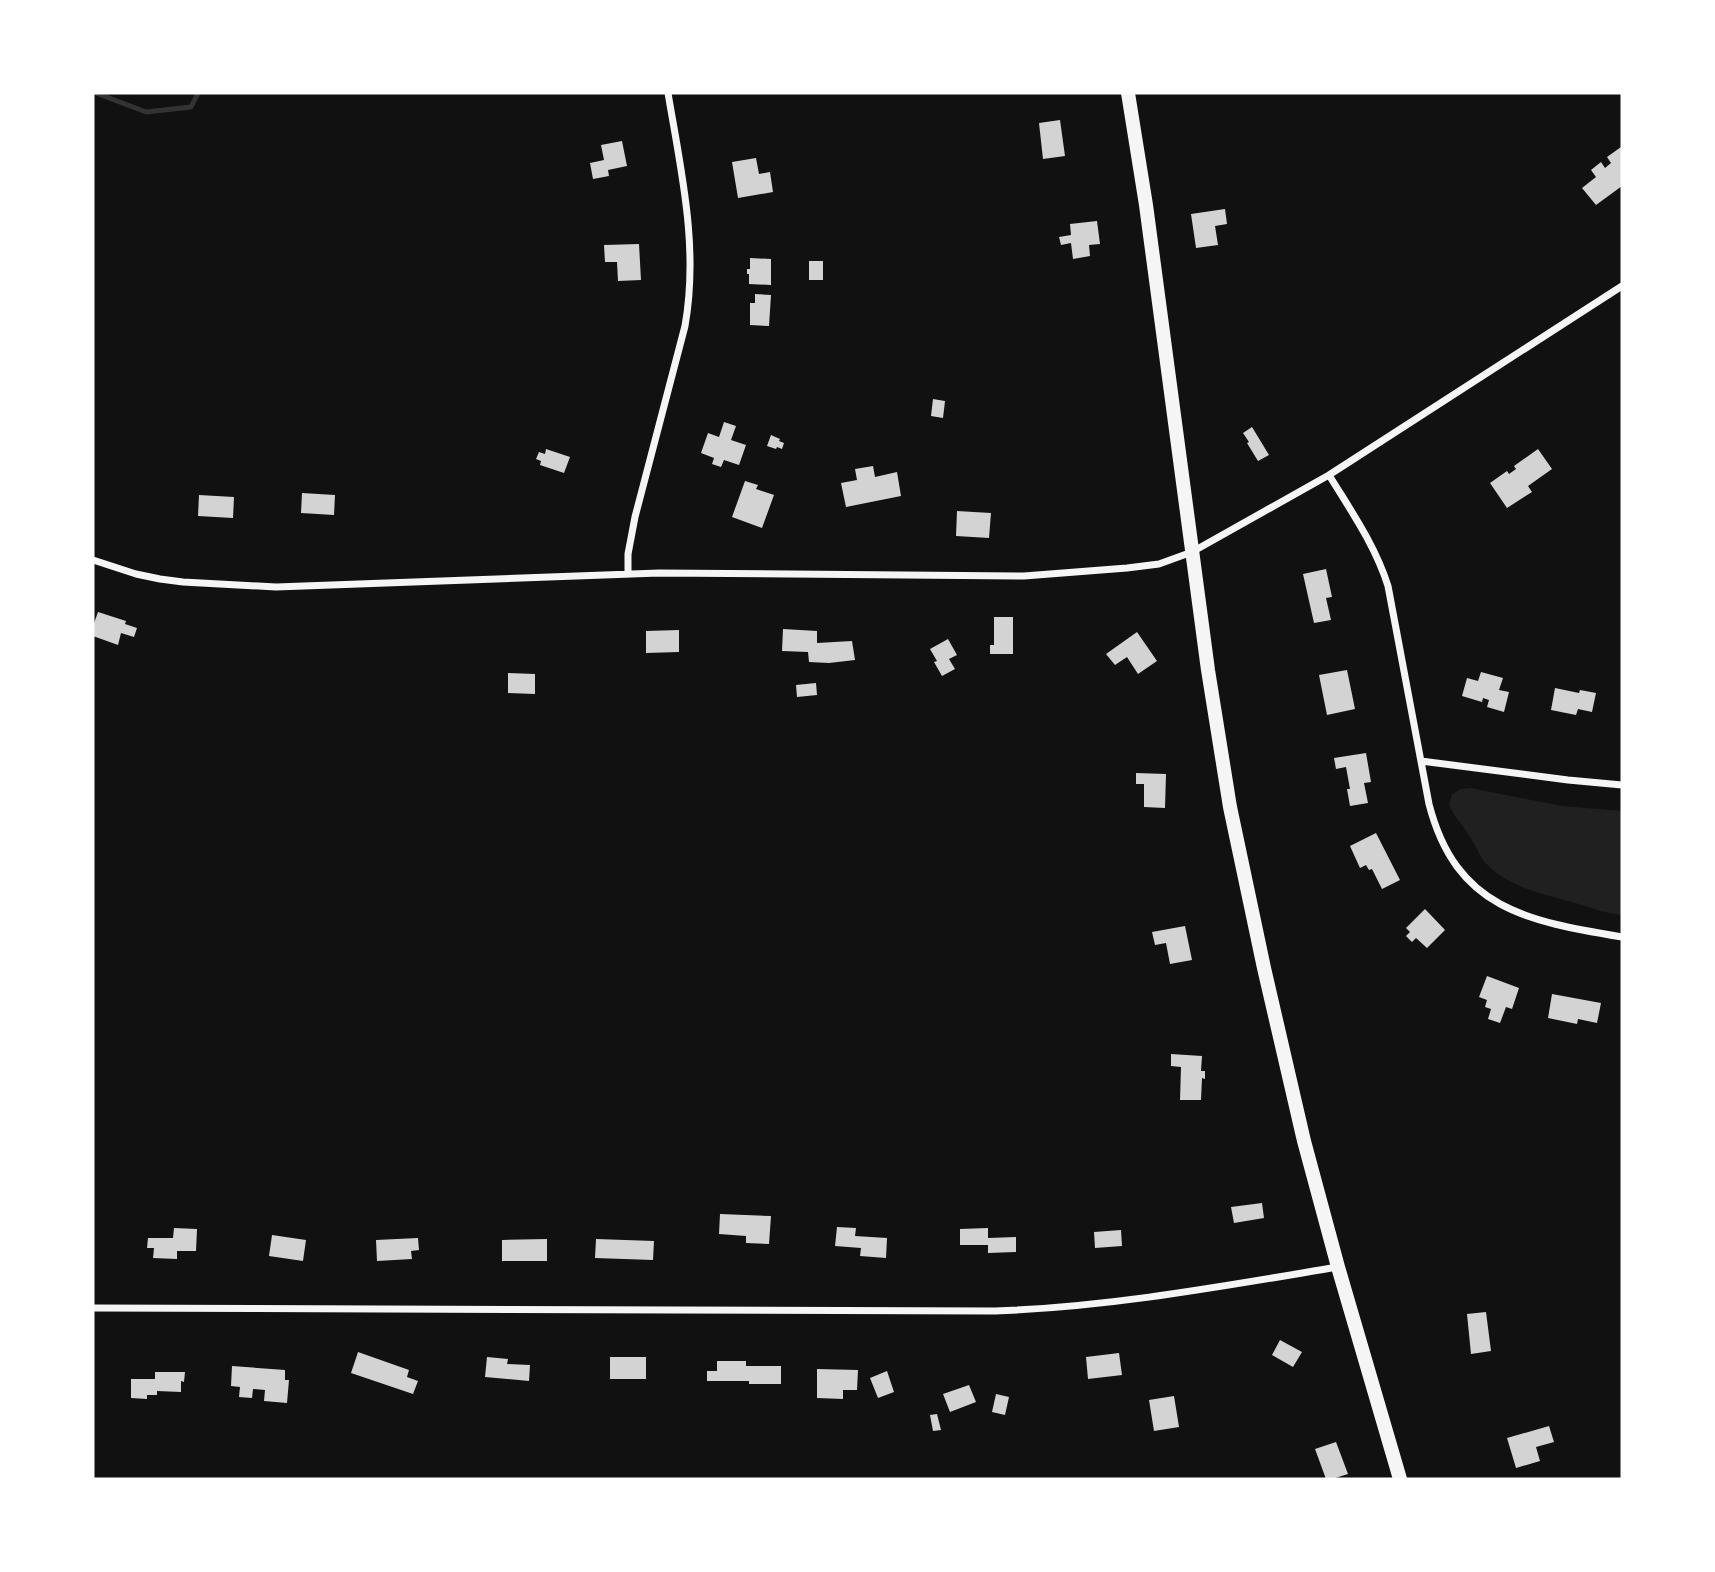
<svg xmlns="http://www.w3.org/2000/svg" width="1715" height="1572" font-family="'DM Sans',sans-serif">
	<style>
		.green { fill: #202020 }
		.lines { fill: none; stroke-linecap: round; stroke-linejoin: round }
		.stream { stroke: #333; stroke-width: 5 }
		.building { fill: #d3d3d3 }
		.minor { stroke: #f5f5f5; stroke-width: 7 }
		.secondary { stroke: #f5f5f5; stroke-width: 14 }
	</style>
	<rect width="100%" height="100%" fill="#111"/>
	<!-- green -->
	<path class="green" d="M1471,788L1562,806L1622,811V915C1606,914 1590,907 1575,903C1543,894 1505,887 1483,860C1478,853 1475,844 1470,837C1464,826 1454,817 1449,805L1452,794L1461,789Z"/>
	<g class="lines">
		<!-- stream -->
		<path class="stream" d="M96,93L146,112L191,107L198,93"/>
	</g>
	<!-- building -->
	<path class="building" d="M1060,120L1065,156L1043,159L1039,123Z
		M622,141L627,166L608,170L609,176L593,179L590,163L604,160L601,145Z
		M1621,147L1622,186L1596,205L1582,188L1596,177L1591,170L1601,162L1605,168L1611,163L1607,157Z
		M756,158L759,174L770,172L773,192L738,198L732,162Z
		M1225,209L1227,224L1215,226L1218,245L1196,248L1191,214Z
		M1097,221L1100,244L1089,245L1090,256L1073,259L1071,243L1061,245L1059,237L1071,235L1070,224Z
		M639,244L641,280L618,281L617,262H605L604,245Z
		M750,258L771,259V285L749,284V274H747V269H750Z
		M809,261H823V280H809Z
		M755,294L771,295L769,326L750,325V303H755Z
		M933,399L945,401L943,418L931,416Z
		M724,422L736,426L731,440L746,445L739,465L724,460L721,467L712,464L714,458L701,453L708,433L719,437Z
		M1252,427L1269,455L1258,461L1247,443L1249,442L1243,433Z
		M771,435L780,439L779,441L784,443L782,449L777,447L776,449L767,446Z
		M546,449L570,457L564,473L540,465L541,461L536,459L539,452L545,454Z
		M1538,449L1552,469L1528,486L1532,492L1507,508L1490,483L1507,471L1509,474L1516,469L1514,466Z
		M873,466L875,477L897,472L901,496L846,507L841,483L857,480L855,469Z
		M745,481L758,485L756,489L774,495L762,528L732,517Z
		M302,493L335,495L334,515L301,513Z
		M199,495L234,497L233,518L198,516Z
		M957,511L991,513L989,538L956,536Z
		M1326,569L1332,597L1326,598L1331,620L1314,623L1303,574Z
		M98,612L126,621L125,624L137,628L134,637L121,633L118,645L93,636V626Z
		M994,617H1013V654H990V645H994Z
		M783,629L817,631V643L852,641L855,660L829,663L809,662L808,652L782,651Z
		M679,630V652L646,653V631Z
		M1137,632L1157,661L1138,674L1127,657L1115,665L1106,654Z
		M948,639L957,655L949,659L955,669L942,676L934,662L937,661L930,649Z
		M1347,670L1355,709L1327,715L1319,675Z
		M1481,672L1503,678L1499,690L1509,692L1504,712L1487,707L1489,700L1483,698L1482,702L1462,696L1467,678L1478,681Z
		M508,673L535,674V694L508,693Z
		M816,683L817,695L797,697L796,685Z
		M1555,688L1579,693L1580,690L1596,693L1592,712L1578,709L1576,715L1551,710Z
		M1366,753L1371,782L1364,783L1368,803L1350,806L1347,789H1350L1346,767L1336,769L1334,758Z
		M1136,773L1166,774L1165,808L1144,807V784H1136Z
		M1376,833L1400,880L1382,889L1372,869L1369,870L1366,865L1360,868L1350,846Z
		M1425,909L1445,930L1427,948L1416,938L1412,942L1406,936L1410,932L1406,928Z
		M1185,926L1192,960L1170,964L1166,943L1155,945L1152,932Z
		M1487,976L1519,988L1512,1009L1506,1007L1500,1023L1488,1019L1491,1009L1485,1007L1487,1000L1479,997Z
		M1552,994L1601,1003L1597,1023L1578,1019L1577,1024L1548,1018Z
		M1171,1054L1202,1056L1201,1071H1205V1079L1202,1078L1201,1100H1180L1181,1067L1171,1066Z
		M1262,1203L1264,1218L1234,1223L1231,1207Z
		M720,1214L771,1216L769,1244L746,1243V1236L719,1234Z
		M837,1227L856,1228L855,1236L887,1238L886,1258L860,1256L861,1248L835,1246Z
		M174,1228L197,1229L196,1251H177V1259L153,1258L154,1248H147L148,1238H173Z
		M988,1228V1238L1016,1237V1252L988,1253V1245H960V1229Z
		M1121,1230L1122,1246L1095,1248L1094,1232Z
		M272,1235L306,1240L303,1261L269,1256Z
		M418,1238L419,1250L411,1251L412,1259L377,1261L376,1240Z
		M547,1239V1261H502V1240Z
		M596,1239L654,1241L653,1260L595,1258Z
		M1486,1312L1491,1351L1471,1354L1467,1314Z
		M1280,1340L1302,1352L1293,1367L1272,1355Z
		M358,1352L409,1370L407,1377L418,1381L413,1394L351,1373Z
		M1119,1353L1122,1375L1088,1379L1086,1357Z
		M487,1357L508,1359L507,1364L530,1365L529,1381L485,1377Z
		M610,1357H646V1379H610Z
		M717,1361H746V1366H781V1384H749V1381H707V1371H717Z
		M232,1366L285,1370V1380H289L287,1403L264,1401L265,1390L253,1389L252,1398L239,1397L240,1387L231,1386Z
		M817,1369L858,1370L857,1390H843V1399L817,1398Z
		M887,1371L894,1392L878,1398L870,1378Z
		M155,1372H185L184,1382L181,1381V1392L157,1391V1395H147V1399L131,1398V1379H155Z
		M969,1385L976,1402L950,1412L943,1394Z
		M996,1394L1009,1397L1005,1415L992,1412Z
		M1174,1396L1179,1427L1154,1431L1149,1400Z
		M937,1414L941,1430L933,1431L930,1415Z
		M1549,1426L1554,1442L1536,1447L1540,1461L1516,1468L1507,1438Z
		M1336,1442L1348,1474L1332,1479H1326L1315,1449Z"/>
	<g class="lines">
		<!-- minor -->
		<path class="minor" d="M1329,475C1351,511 1375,545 1388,586L1429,804C1456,909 1527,921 1622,937
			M93,560L136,574L160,579L183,582L276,587L659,573L1024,576L1127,568L1159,564L1192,552L1329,475L1622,286
			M628,574V554L635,517L685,326C699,247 681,171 668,93
			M1421,761L1568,780L1622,785
			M93,1308L995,1311C1110,1307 1224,1286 1338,1267"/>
		<!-- secondary -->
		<path class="secondary" d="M1128,93L1146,205L1208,670L1230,807L1264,968L1304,1141L1338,1267L1400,1479"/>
	</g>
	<!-- border -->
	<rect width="1715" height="1572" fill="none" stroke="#ffffff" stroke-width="189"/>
</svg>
